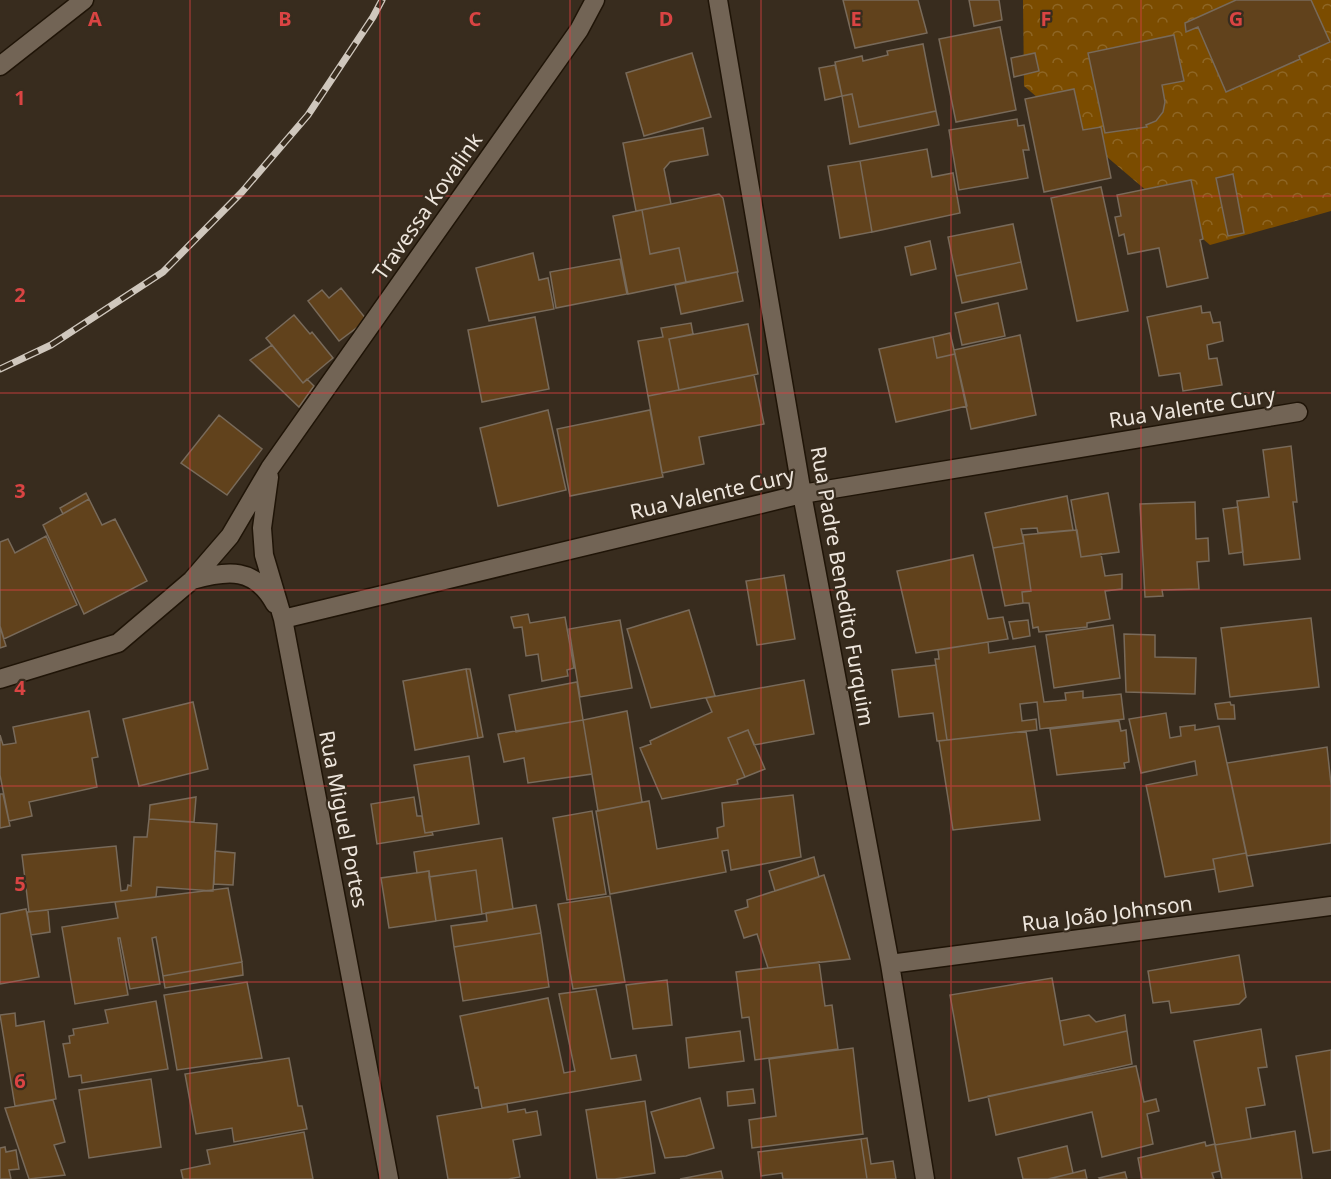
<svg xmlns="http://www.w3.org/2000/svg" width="1331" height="1179" font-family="'Noto Sans',sans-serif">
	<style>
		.forest { fill: url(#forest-crowns) }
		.building { fill: #61421c; stroke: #786a5a; stroke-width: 1.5 }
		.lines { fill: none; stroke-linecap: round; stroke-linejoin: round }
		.minor-casing { stroke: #1f1407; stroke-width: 21 }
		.minor { stroke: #726455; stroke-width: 18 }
		.rail-casing { stroke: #cfc7bd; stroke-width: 7 }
		.rail { stroke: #382c1e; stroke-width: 4.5; stroke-dasharray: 14; stroke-linecap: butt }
		.grid { fill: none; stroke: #da4443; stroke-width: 1.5; stroke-opacity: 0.55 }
		.labels { text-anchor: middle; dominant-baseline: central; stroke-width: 4.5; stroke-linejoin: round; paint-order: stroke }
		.street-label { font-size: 21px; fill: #eee6dd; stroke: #382c1e }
		.grid-label { font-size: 20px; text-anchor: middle; font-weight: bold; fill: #da4443; stroke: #382c1e; stroke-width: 4.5; stroke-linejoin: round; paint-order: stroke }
	</style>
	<defs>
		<pattern id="forest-crowns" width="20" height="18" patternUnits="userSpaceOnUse" patternTransform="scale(1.5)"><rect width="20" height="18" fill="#7b4c00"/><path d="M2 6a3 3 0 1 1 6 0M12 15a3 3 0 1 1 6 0" fill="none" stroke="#8e6625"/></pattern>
	</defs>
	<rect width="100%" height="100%" fill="#382c1e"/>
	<!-- forest -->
	<path class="forest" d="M1023,0H1331V211L1210,245L1024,86Z"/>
	<!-- building -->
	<path class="building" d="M843,0H918L927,33L855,48Z
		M969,0H999L1002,20L974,26Z
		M1236,0H1311L1330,42L1299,56L1300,59L1226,92L1198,27L1186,32L1185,23Z
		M1000,27L1016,110L956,122L939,39Z
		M1174,35L1184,81L1162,85L1165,102L1163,112L1156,121L1146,125L1147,127L1105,133L1088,53Z
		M923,44L936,111L859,127L852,94L842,96L835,62L862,56L863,61L888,55L887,51Z
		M692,53L711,117L644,136L626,73Z
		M1035,53L1039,71L1014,77L1011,58Z
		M835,65L842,96L825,100L819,68Z
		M1074,89L1083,130L1101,127L1111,178L1044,192L1025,99Z
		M852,94L859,127L936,111L939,125L850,144L842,96Z
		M1017,119L1018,126L1024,125L1029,150H1023L1028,178L959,190L949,130Z
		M703,128L708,155L670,162L664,169L671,204L636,211L623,143Z
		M927,149L932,177L953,173L960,213L872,232L860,161Z
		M860,161L872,232L840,238L828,166Z
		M1233,174L1244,233L1228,236L1216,178Z
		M1191,180L1203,239L1200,240L1208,278L1167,287L1159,248L1128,254L1124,234L1119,236L1115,217L1121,216L1117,195Z
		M1101,187L1128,311L1077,321L1051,198Z
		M719,194L723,198L738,272L686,282L679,248L650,254L642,210Z
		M642,210L650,254L679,248L686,282L628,294L613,216Z
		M1013,224L1021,262L956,276L948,237Z
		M930,241L936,269L911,275L905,247Z
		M533,253L539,280L548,278L554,309L489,321L476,268Z
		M620,259L627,294L556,308L550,272Z
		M1021,262L1027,289L962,303L956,276Z
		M737,272L743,301L681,314L675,285Z
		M341,288L367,320L339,341L308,301L322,290L329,298Z
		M998,303L1005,336L962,345L955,313Z
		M1201,306L1202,313L1210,312L1213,323L1220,322L1223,341L1207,345L1209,359L1217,358L1222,385L1183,391L1180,373L1159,376L1147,317Z
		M294,315L310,334L312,332L333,358L303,383L266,338Z
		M535,317L549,389L482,402L468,330Z
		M691,323L693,334L669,339L679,390L648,396L638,341L663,337L661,328Z
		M748,324L758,374L679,390L669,339Z
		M950,333L955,354L937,358L933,337Z
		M1020,335L1036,415L971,429L954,350Z
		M933,337L937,358L955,354L967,406L896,422L879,349Z
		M272,345L303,383L307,379L314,386L299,407L250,360Z
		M754,375L764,424L699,437L704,464L662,473L648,396Z
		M548,410L566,490L498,506L480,428Z
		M650,410L663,477L570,496L557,429Z
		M219,415L262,449L227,495L181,463Z
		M1291,446L1297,502H1293L1300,559L1244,565L1237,501L1269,497L1263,450Z
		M86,493L89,499L63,514L60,508Z
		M1108,493L1119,552L1081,557L1071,500Z
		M1067,496L1073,530L1038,533L1037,528L1021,529L1024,543L993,548L985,513Z
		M89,499L102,525L115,519L147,581L84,614L43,525Z
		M1195,502L1196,539L1208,538L1209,561L1197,562L1199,589L1162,590L1163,596L1145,597L1140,504Z
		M1238,507L1243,552L1229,554L1223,509Z
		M1077,530L1081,557L1101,554L1105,576L1122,574V589L1105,591L1110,619L1087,623V627L1039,632L1038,627L1033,628L1029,603H1023L1022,592L1031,591L1023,535Z
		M46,536L77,605L4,639L0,626V542L8,539L15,553Z
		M1024,543L1031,591L1022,592L1023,603L1005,606L993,548Z
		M973,555L988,619L1003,617L1008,639L916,653L897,571Z
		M784,575L795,639L757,645L746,581Z
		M689,610L715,696L651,708L627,629Z
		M528,614L530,623L565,617L574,668L567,670L568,676L542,681L538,654L526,656L522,627L514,628L511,617Z
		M1311,618L1319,687L1230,697L1221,628Z
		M620,620L632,688L580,697L569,629Z
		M1028,620L1030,636L1013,639L1009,622Z
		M1113,625L1120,678L1054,688L1046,635Z
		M0,627L6,646L0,648Z
		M1124,634L1155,635V657L1196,658L1195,694L1126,692Z
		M988,642L989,653L1035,646L1044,702L1066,700L1065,693L1083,691V698L1121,694L1124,719L1040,729L1037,702L1020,704L1022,721L1036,719L1037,730L947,740L935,659H939L938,650Z
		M936,665L947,740L937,741L933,713L899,717L892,670Z
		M466,669L478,738L415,750L403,681Z
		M466,669H470L483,737L478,738Z
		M804,680L814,734L754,745L748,730L728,738L745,777L737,780L738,784L662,799L640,748L651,744L650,741L712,712L706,698Z
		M577,682L583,720L516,732L509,695Z
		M193,702L208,769L139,786L123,719Z
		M1230,702L1231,705H1234L1235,719H1218L1215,704Z
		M89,711L98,757L92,758L97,787L29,802L32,816L9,821L0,775V735L3,745L16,743L13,727Z
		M627,711L642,802L598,811L583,720Z
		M1166,713L1170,738L1181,736L1180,727L1195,725V730L1219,726L1246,853L1213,859L1215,869L1165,877L1146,785L1197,775L1195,761L1141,773L1129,719Z
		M583,720L592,774L528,783L524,758L504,762L498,734Z
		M1119,721L1121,731L1126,730L1129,762L1124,763L1125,768L1057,775L1050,729Z
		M748,730L765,769L745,777L728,738Z
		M1026,731L1040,820L953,830L939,741Z
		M1327,747L1331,784V843L1247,856L1227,763Z
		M469,756L479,824L425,833L414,765Z
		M0,794H3L10,826L0,828Z
		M793,795L801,857L731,870L728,850L722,851L726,872L610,894L596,811L649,801L657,849L718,838L717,828L724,826L722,803Z
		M196,797L194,822L149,819L150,805Z
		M414,797L417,816H422L425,833L432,832L433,835L377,844L371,804Z
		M592,811L606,894L567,900L553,818Z
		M149,819L217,824L213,891L157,887L156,897L29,912L22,855L116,846L121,891L127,890L128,885L131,886L134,837H147Z
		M502,838L513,909L482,914L476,870L429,877V871L417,873L414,852Z
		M215,851L235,853L233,885L214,884Z
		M1246,853L1253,886L1219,892L1213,859Z
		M814,857L819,877L775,891L769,871Z
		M476,870L482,914L436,921L429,877Z
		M429,871L436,921L389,928L381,878Z
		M824,875L850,959L768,968L757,934L744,938L735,911L748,907L747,900Z
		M228,888L242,962L163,976L156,937L152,938L160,984L130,989L120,938H118L128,995L75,1004L62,927L118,918L115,902Z
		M610,896L625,982L573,989L558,904Z
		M536,905L541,933L454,947L451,926L487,921L486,913Z
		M26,909L39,977L0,984V914Z
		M48,910L50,932L31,935L27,912Z
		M541,933L549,987L463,1001L454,947Z
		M1239,955L1246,997L1239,1004L1171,1013L1169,1001L1153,1003L1148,971Z
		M242,962L243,975L165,988L163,976Z
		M819,962L825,1006L832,1005L838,1049L755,1060L749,1017L742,1018L736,972Z
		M1052,978L1064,1045L1127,1031L1132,1064L969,1101L950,995Z
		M667,980L672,1025L633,1029L626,985Z
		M247,982L262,1058L177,1070L164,995Z
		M596,989L611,1059L636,1055L641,1080L482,1108L478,1087L475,1088L460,1016L548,998L564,1073L575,1071L559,994Z
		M156,1001L168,1069L82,1083L81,1075L69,1077L63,1044L70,1043L69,1036L74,1035L73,1029L108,1023L105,1010Z
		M15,1013L16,1026L44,1021L56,1099L15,1106L0,1015Z
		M1089,1015L1096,1022L1125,1015L1127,1031L1064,1045L1060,1021Z
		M1261,1029L1267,1067L1258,1068L1265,1105L1246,1108L1251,1139L1215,1145L1194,1041Z
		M740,1031L744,1061L689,1068L686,1038Z
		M853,1048L863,1134L752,1148L749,1120L776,1116L769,1059Z
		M1331,1050V1150L1313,1153L1296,1056Z
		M289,1058L298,1106H302L307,1129L234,1142L232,1128L196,1134L185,1074Z
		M1136,1066L1144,1102L1156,1099L1159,1111L1147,1114L1153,1144L1102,1157L1092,1112L996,1135L988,1096Z
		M151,1079L161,1147L89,1158L79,1090Z
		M753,1089L755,1103L728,1106L727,1092Z
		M700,1098L714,1148L686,1156L665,1158L651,1112Z
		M53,1100L65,1142L54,1145L65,1175L29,1179L5,1108Z
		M645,1101L655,1173L615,1179H597L586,1110Z
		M507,1104L508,1112L525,1109L526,1113L537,1111L541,1135L513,1140L520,1177L508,1179H448L437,1116Z
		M1295,1131L1302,1179H1222L1215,1145Z
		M304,1132L313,1179H183L181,1170L210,1164L207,1150Z
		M867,1138L871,1164L893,1161L896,1179H867L861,1139Z
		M861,1139L867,1179H783L782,1173L761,1176L758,1152Z
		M1205,1142L1206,1146L1215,1144L1220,1171L1212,1173L1214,1179H1142L1138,1158Z
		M1067,1146L1073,1173L1048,1179H1023L1018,1158Z
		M5,1147L6,1152L16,1150L19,1169L9,1170L11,1179H0V1148Z
		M1085,1170L1087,1179H1049Z
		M721,1171L723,1179H680Z
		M1125,1172L1127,1179H1100L1099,1178Z"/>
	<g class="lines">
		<defs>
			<path id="minor" d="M718,0L802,494L890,964L925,1179
				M0,66L84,0
				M269,477L262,528L264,555L283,619L389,1179
				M192,580C228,570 255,567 275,604
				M283,619L802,494L1298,412
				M0,679L118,643L192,580L230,536L270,468L579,30L595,0
				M890,964L1331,906"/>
		</defs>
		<!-- minor casing -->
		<use href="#minor" class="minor-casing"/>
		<!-- minor -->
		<use href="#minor" class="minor"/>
		<defs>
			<path id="rail" d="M0,369L51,345L163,272L242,192L308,115L373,17L382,0"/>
		</defs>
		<!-- rail casing -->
		<use href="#rail" class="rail-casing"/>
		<!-- rail -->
		<use href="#rail" class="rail"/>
	</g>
	<!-- grid -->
	<path class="grid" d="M190,0V1179M380,0V1179M570,0V1179M761,0V1179M951,0V1179M1141,0V1179M0,196H1331M0,393H1331M0,590H1331M0,786H1331M0,982H1331"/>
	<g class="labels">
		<!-- street labels -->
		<g class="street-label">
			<text transform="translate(427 206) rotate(-55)">Travessa Kovalink</text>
			<text transform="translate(1192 407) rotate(-9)">Rua Valente Cury</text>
			<text transform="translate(712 493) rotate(-13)">Rua Valente Cury</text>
			<text transform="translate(843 586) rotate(80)">Rua Padre Benedito Furquim</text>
			<text transform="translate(344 819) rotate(79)">Rua Miguel Portes</text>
			<text transform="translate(1107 913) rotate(-7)">Rua João Johnson</text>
		</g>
	</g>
	<g class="grid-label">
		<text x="95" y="26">A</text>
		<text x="285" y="26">B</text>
		<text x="475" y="26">C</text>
		<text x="666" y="26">D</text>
		<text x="856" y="26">E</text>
		<text x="1046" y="26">F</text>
		<text x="1236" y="26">G</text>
		<text x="20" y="105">1</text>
		<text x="20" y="302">2</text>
		<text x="20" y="498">3</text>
		<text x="20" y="695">4</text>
		<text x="20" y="891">5</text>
		<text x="20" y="1088">6</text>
	</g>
</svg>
